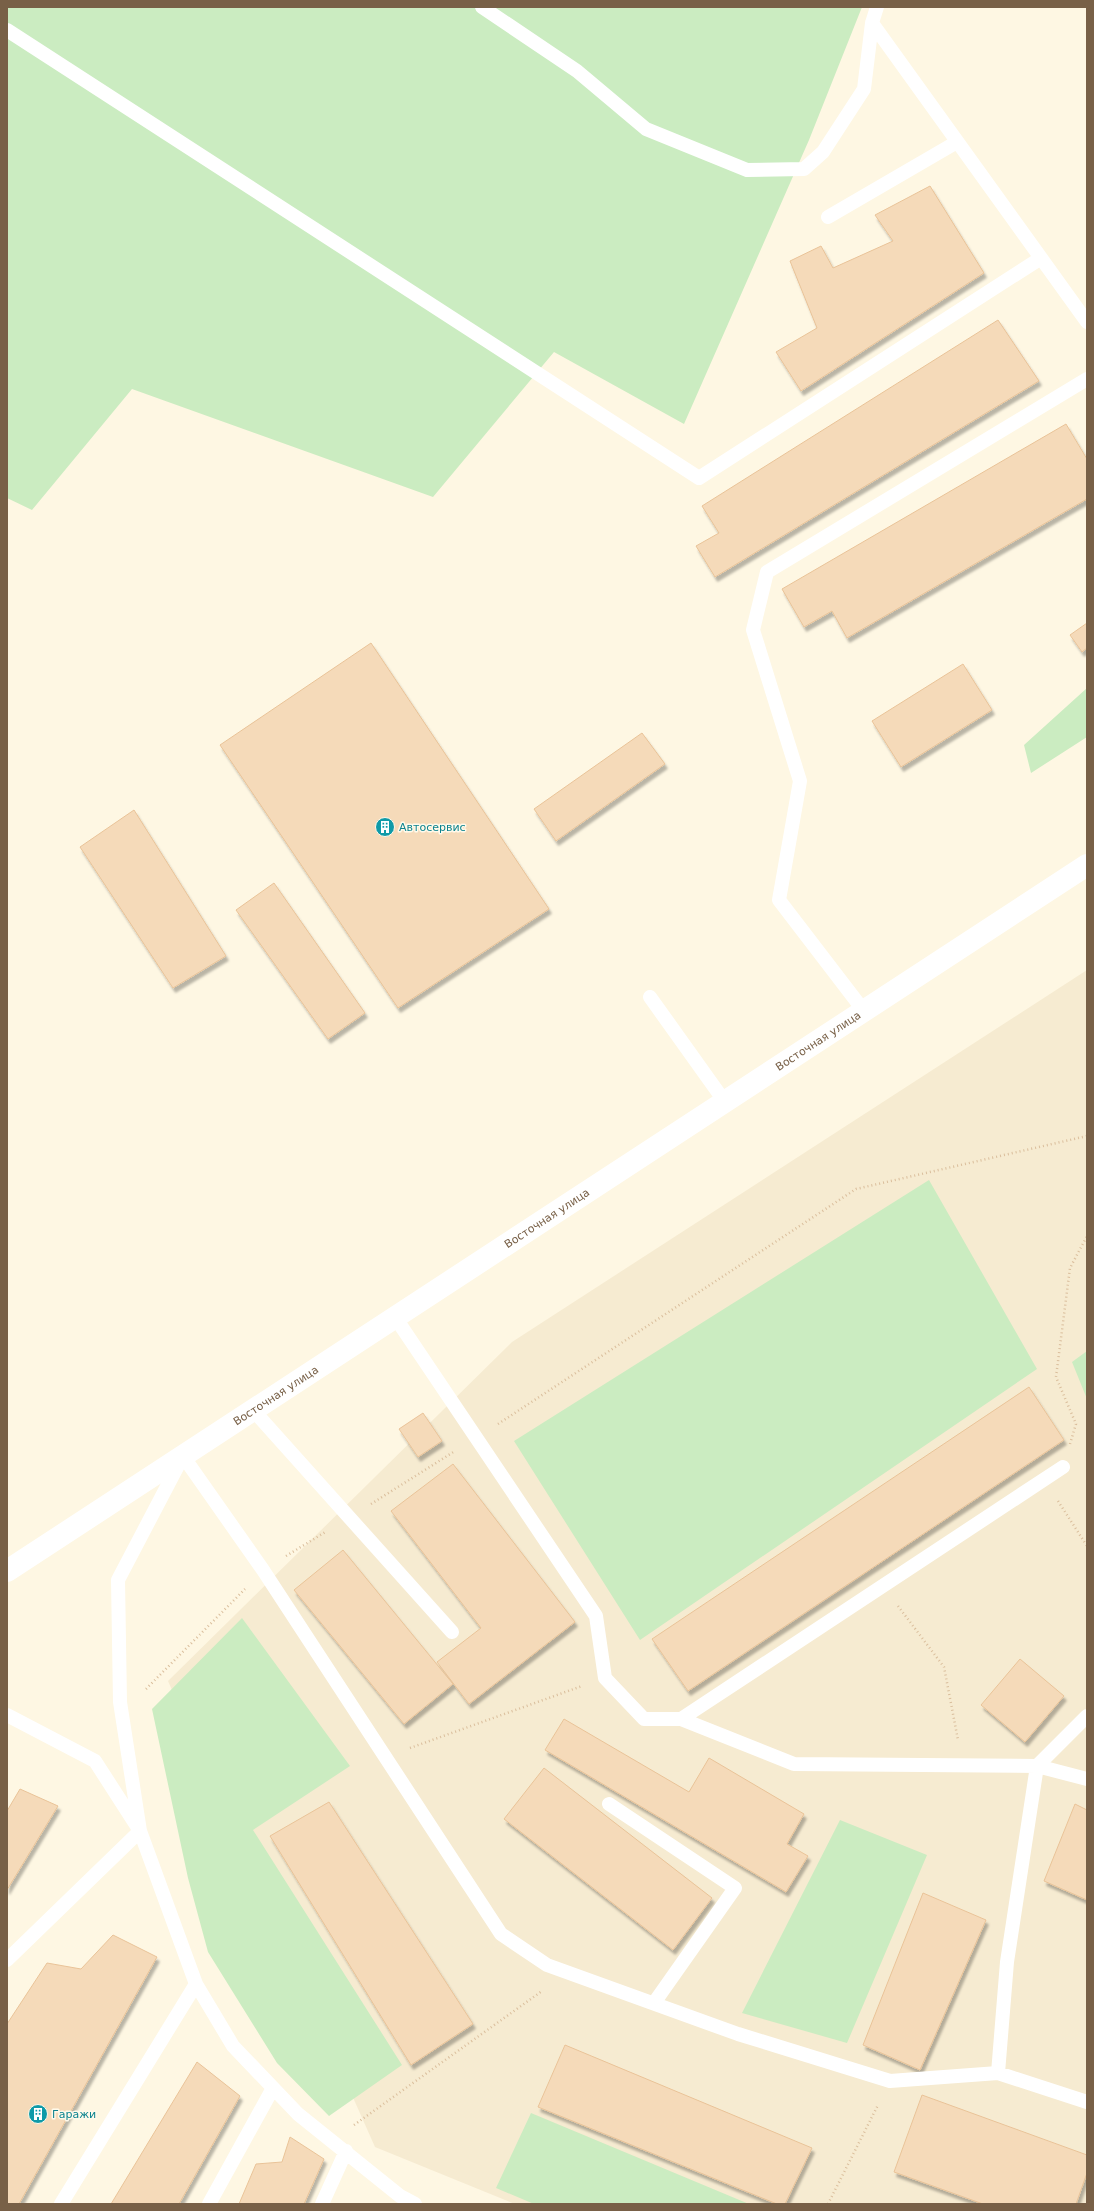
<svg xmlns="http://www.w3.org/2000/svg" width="1094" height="2211" font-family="'DejaVu Sans',sans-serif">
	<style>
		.residential { fill: #f6ebd1 }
		.green { fill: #cbecc1 }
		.building { fill: #f5dab9; stroke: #e9c398; filter: url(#shadow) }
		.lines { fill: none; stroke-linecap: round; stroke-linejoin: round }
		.path { stroke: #dabe9c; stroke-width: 2.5; stroke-dasharray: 1 3; stroke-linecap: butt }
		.service { stroke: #fff; stroke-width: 14 }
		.secondary { stroke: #fff; stroke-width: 22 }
		.labels { text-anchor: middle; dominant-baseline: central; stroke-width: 3; stroke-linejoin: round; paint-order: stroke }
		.culture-label { font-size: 11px; fill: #0d838f; stroke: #fffaeb; text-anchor: start }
		.street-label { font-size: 11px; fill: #786047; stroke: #fffaeb }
	</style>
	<defs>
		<filter id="shadow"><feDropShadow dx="2.5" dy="4.5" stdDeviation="1" flood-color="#0004"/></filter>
	</defs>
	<rect width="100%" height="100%" fill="#fef7e3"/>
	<!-- residential -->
	<path class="residential" d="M1087,970V2204H515L375,2147L168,1681L512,1342Z"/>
	<!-- green -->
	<path class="green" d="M7,7H862L809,140L684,424L554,352L433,497L132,389L32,510L7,498Z
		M1087,688V737L1031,773L1024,745Z
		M929,1180L1037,1369L640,1640L514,1441Z
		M1087,1351V1399L1072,1362Z
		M242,1618L350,1766L253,1830L402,2065L329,2116L277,2063L208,1952L188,1878L152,1709Z
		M840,1820L927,1855L847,2043L742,2013Z
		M531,2113L749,2204H534L496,2188Z"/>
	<!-- building -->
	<path class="building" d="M930,186L984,273L801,391L776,352L817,328L790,261L821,246L833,268L893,241L875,215Z
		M998,320L1039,381L715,577L696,546L719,533L702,506Z
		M1066,424L1087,459V499L847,638L832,611L804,627L782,589Z
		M1087,623V648L1082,652L1070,635Z
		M371,643L549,909L398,1008L220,745Z
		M963,664L992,710L901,767L872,721Z
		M642,733L665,764L556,841L534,809Z
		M134,810L226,956L173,988L80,847Z
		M274,883L365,1013L328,1039L236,910Z
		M1029,1387L1064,1440L688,1691L652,1639Z
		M423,1413L442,1441L418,1457L399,1429Z
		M453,1464L575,1622L469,1704L437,1662L481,1628L391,1511Z
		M343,1550L453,1684L404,1724L294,1590Z
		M1020,1659L1064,1696L1025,1742L981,1705Z
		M564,1719L689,1792L709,1758L804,1814L787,1844L808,1856L786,1892L545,1750Z
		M544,1768L712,1898L673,1950L504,1819Z
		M20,1789L58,1806L7,1890V1811Z
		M329,1802L473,2024L411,2065L270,1836Z
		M1075,1804L1087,1810V1900L1044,1881Z
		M923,1893L986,1920L920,2070L863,2045Z
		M113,1935L157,1957L19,2204H7V2024L47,1963L81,1969Z
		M565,2045L812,2148L785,2204H777L538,2107Z
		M197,2062L240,2096L179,2204H111Z
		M922,2095L1087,2155V2173L1076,2204H983L894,2172Z
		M290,2137L324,2159L304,2204H239L256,2164L282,2162Z"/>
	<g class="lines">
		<!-- path -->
		<path class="path" d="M498,1424L856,1189L1087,1136
			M1070,1444L1076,1424L1056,1377L1070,1268L1087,1236
			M1058,1501L1087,1546
			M371,1504L455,1451
			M286,1556L327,1531
			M898,1606L944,1667L958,1740
			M146,1689L245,1589
			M410,1748L582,1686
			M354,2125L542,1991
			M828,2204L878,2105"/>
		<!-- service -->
		<path class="service" d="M482,7L577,71L646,129L747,170L804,169L823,152L864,89L872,23
			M877,7L872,23L1087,322
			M7,30L699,478L1041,258
			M828,217L957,142
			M650,997L725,1102
			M864,1011L779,900L800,781L753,630L767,572L1087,379
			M395,1317L596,1616L605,1678L644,1719H681L794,1764L1037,1766L1087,1716
			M253,1410L452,1632
			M7,1715L95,1761L140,1831L7,1960
			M681,1719L1063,1467
			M1037,1766L1087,1779
			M609,1804L735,1888L654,2003
			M998,2073L1007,1962L1037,1766L1043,1761
			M61,2204L196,1984
			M209,2204L273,2088
			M322,2204L346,2151
			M415,2204L400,2196L298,2114L233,2046L196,1984L140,1831L120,1702L118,1580L183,1456L263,1570L501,1934L547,1965L738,2034L890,2081L998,2073L1087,2102"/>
		<!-- secondary -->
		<path class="secondary" id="s1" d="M7,1571L1087,865"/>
	</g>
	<!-- icons -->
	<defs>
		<symbol id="building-disc" viewBox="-11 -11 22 22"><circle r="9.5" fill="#0f9aa8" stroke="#fffaeb"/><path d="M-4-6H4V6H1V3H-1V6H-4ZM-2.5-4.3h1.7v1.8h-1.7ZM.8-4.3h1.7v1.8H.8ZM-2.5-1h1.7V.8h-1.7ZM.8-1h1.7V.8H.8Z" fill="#fff"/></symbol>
	</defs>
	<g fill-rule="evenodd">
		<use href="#building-disc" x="374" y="816" width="22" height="22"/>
		<use href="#building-disc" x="27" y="2103" width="22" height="22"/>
	</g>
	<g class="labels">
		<!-- culture labels -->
		<g class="culture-label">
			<text x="399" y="827">Автосервис</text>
			<text x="52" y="2114">Гаражи</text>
		</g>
		<!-- street labels -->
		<g class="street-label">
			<text stroke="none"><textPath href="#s1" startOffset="969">Восточная улица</textPath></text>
			<text stroke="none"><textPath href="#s1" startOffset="645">Восточная улица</textPath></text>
			<text stroke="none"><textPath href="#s1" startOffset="321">Восточная улица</textPath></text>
		</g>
	</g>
	<!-- border -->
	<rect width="1094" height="2211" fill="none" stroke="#786047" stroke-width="16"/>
</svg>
